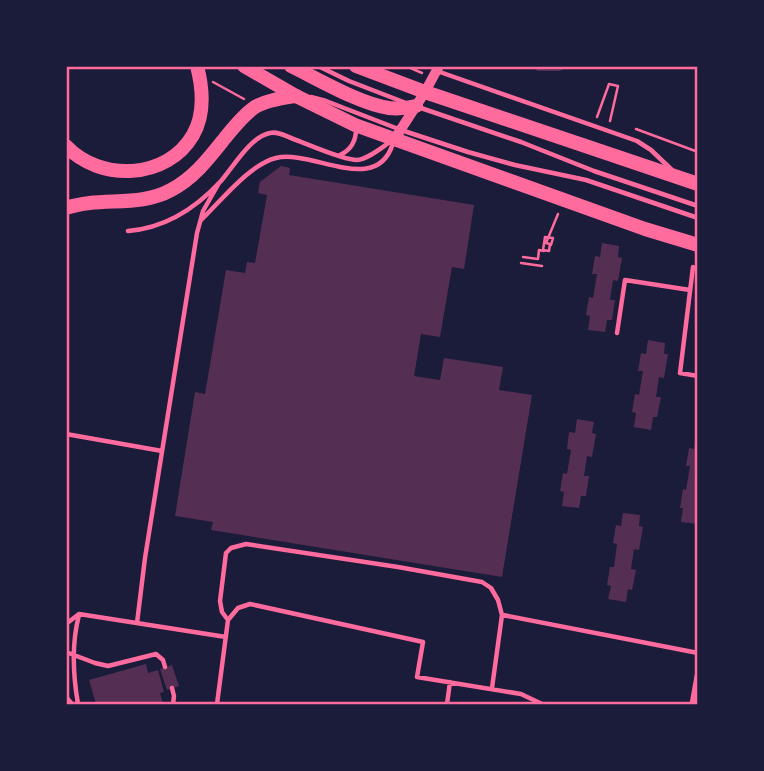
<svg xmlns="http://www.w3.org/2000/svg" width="764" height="771" font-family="Helvetica,sans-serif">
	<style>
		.building { fill: #542f53 }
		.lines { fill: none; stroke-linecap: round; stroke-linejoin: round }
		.path { stroke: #ff6b9d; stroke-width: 2.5 }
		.service { stroke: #ff6b9d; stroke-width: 4.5 }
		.minor { stroke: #ff6b9d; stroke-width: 7 }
		.tertiary { stroke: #ff6b9d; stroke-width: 10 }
		.primary { stroke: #ff6b9d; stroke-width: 14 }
		.trunk { stroke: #ff6b9d; stroke-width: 14 }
		.neatline { fill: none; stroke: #ff6b9d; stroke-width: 2.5 }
	</style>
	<rect width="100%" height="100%" fill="#1b1b3a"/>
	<!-- building -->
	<path class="building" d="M529,66H569L560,71H538Z
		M281,166L290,168L289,175L474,205L464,269L452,267L440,337L421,334L414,376L440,380L444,358L503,367L499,390L532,395L502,577L211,530L213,522L175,516L195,392L205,394L226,270L245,273L247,262L255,263L267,195L258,193L260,182Z
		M602,243L619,246L618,257L622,258L618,281L613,280L610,300H615L612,320H607L605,332L588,330L590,316L586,315L589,297L593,298L597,274H592L595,256L600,257Z
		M648,340L665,343L664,354H668L664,378L659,377L656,397H661L657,417H653L651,430L634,427L636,413L632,412L635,394L639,395L643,371H638L641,353L646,354Z
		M577,419L594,422L592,433L596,434L592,457L587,456L584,476H589L586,496H581L579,508L562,506L564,492L560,491L563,473L567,474L571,450L567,449L569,432L575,433Z
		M696,436H698V524L681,522L683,508H680L683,489L686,490L690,466H686L689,448L694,449Z
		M623,513L640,515L639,526L643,527L639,550L634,549L631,569L636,570L632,590L628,589L626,602L608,599L611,586L607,585L610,567H614L617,544L613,543L616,525L621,526Z
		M146,664L148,673L158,670L164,692L160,693L163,704H96L89,680Z
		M172,665L179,686L167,690L160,669Z"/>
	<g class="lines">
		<!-- path -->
		<path class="path" d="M406,66L422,73
			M213,82L244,99
			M597,117L609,84L618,86L610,121
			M636,129L698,152
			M543,250L549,251L550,244L546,243L558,214
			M543,250L545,237L553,238L551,245
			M523,257L538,259L539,250L544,251
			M521,263L542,266"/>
		<!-- service -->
		<path class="service" d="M318,66L349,81L406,103
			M437,71L637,141L651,150L672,170
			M311,97L326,101L401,130L468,152L515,165L586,180L698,218
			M418,107L521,142L594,171L698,206
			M340,155C351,150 356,142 356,129
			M201,220C221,201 250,164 276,158C312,149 377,197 393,143
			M128,231C166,228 196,208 221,181C234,166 250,137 270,133C279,131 287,137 296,140C310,145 343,160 357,160C368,159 381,148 390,142
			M693,267L680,373L698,376
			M617,333L625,280L690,290
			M66,434L162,451
			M503,615L698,653
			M228,620L222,612L220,601L226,553L231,548L246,544L398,567L482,582L491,588L498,600L502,615L492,688
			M137,623L145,558L197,233L203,211L219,183
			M66,624L79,614L226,637
			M66,652L95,663L108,666L156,654L163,660L165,667
			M172,688L174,696L173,704
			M66,697L72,704
			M78,704C73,675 71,645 79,615
			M217,704L228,620L238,608L250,604L423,642L417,677L521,694L542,704
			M447,704L450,682"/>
		<!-- minor -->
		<path class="minor" d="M693,704L698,676"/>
		<!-- tertiary -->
		<path class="tertiary" d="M394,140L425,92L439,66"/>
		<!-- primary -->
		<path class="primary" d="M244,66L296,96L355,125L645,229L698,245
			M291,66C318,79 360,104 389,108C398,109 407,108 416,106
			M356,66L425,92L698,184"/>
		<!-- trunk -->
		<path class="trunk" d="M66,146C100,182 167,180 193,135C205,114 203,89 197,66
			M66,208C101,196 138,208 171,190C194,178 209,158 225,138C234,127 243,115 255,107C267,100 283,98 296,96"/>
	</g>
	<!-- border -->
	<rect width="764" height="771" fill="none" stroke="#1b1b3a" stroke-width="136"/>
	<rect x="68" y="68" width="628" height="635" class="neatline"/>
</svg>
